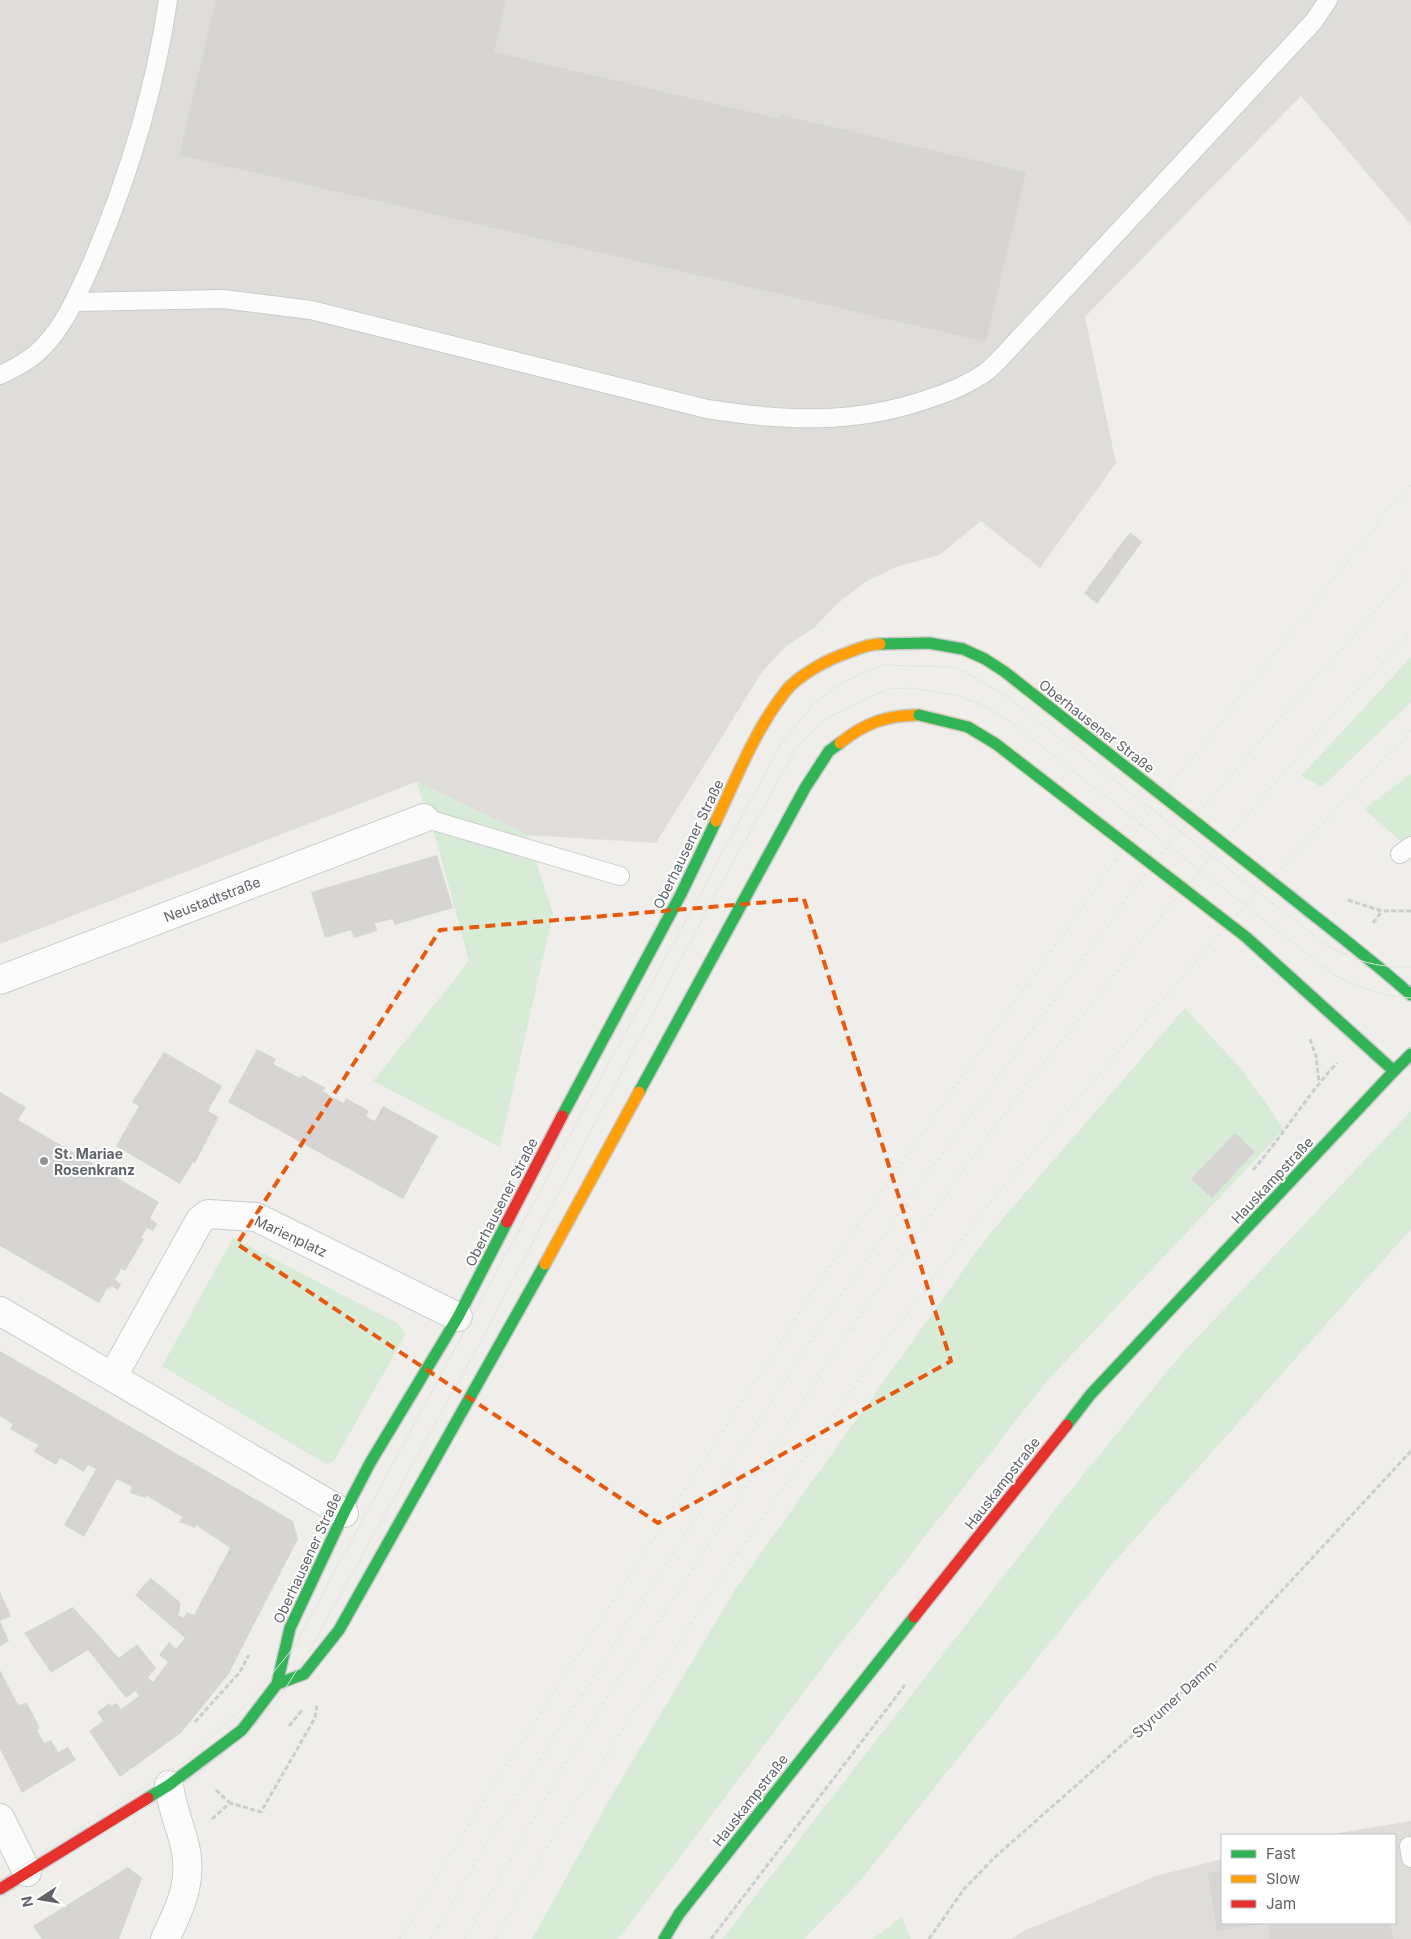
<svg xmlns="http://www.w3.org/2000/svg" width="1411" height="1939" font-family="Inter,sans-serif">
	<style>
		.industrial { fill: #dfddda }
		.green { fill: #d8ebd6 }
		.building { fill: #d6d5d3 }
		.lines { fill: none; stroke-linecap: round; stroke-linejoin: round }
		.lane-casing { stroke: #cbcccc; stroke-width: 20 }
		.street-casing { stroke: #cbcccc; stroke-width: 30 }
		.fast-casing { stroke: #cacacb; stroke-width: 14 }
		.slow-casing { stroke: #cacacb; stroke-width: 14 }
		.jam-casing { stroke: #cacacb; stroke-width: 14 }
		.path { stroke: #cacfcc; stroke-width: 3; stroke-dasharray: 5 2.5; stroke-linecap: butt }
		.lane { stroke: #fdfcfc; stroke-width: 18 }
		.street { stroke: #fdfcfc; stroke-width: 28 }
		.fast { stroke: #30b455; stroke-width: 11 }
		.slow { stroke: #ff9f0a; stroke-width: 11 }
		.jam { stroke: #e5322d; stroke-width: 11 }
		.tram { stroke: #e4e4e4; stroke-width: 1 }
		.rail { stroke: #e4e4e4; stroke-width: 4; stroke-dasharray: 1 6; stroke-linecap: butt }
		.fast-bridge-casing { stroke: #d7ceb8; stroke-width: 14; stroke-linecap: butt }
		.fast-bridge { stroke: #30b455; stroke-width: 11 }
		.marked { fill: none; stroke: #e8590c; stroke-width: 4; stroke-dasharray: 10 6; stroke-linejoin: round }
		.poi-dot { fill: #919496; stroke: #fff; stroke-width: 2 }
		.labels { text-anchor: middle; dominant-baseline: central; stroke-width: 4; stroke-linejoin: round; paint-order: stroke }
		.street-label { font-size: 14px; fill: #5f6368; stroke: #fff }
		.poi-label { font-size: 14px; font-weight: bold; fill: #5f6368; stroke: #fff; text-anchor: start }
	</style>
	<rect width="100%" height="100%" fill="#efeeea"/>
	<!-- industrial -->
	<path class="industrial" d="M0,0H1411V225L1301,96L1085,317L1116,463L1040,568L981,521L939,555L896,567L865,582L837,604L814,628L786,646L762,672L656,843L528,835L416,782L0,944Z
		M1411,1821V1939H1011L1024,1931L1156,1876L1222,1859V1923H1395V1835H1327Z"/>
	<!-- green -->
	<path class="green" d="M1411,657V702L1322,787L1301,776Z
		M1411,774V850L1364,809Z
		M416,781L528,835L553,914L500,1147L373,1081L469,961L438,846Z
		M1185,1008L1243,1071L1284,1129L1047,1381L832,1655L618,1939H532L608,1802L738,1585L987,1237Z
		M1411,1111V1229L1115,1561L860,1881L804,1939H722L1062,1501L1179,1357Z
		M233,1238L397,1323L406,1334L334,1461L326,1464L162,1366Z
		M902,1917L911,1939H873Z"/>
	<!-- building -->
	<path class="building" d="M216,0H506L494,52L780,119L781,115L1026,172L986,342L179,155Z
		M1130,532L1142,542L1097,604L1084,593Z
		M437,855L453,908L394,925L393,919L375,923L377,931L354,938L351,930L325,938L311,892Z
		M257,1049L276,1059L273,1064L300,1078L302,1075L326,1088L323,1091L332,1097L344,1103L346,1098L369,1111L366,1116L375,1121L383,1106L438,1136L403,1199L228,1102Z
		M164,1052L222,1086L208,1111L219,1117L195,1163L193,1162L180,1184L116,1146L139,1106L132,1102Z
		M0,1092L26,1107L18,1120L159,1202L150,1218L157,1224L153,1231L147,1228L141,1238L144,1239L125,1271L121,1269L115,1280L121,1284L118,1290L111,1286L110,1289L108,1287L99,1303L0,1246Z
		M1235,1133L1255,1152L1212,1198L1191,1179Z
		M0,1351L293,1521L298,1539L228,1675L181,1733L120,1777L89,1731L103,1721L97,1712L110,1703L111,1706L116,1703L121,1709L139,1696L136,1691L126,1698L88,1650L51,1673L24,1633L73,1607L119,1658L137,1644L156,1668L148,1678L153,1682L168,1662L159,1655L169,1642L176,1649L185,1638L135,1595L151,1578L180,1602V1610L178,1615L184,1618L187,1612L194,1615L230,1548L196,1525L195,1528L179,1522L182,1517L147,1496L145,1498L130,1493L132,1487L117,1479L84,1537L64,1525L96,1469L88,1465L84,1472L60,1458L56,1465L34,1452L38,1445L10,1429L13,1424L0,1416Z
		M0,1592L11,1616L0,1621L9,1641L0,1646Z
		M0,1670L18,1705L27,1703L40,1728L37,1730L44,1743L51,1740L58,1752L68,1747L76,1760L22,1793L0,1749Z
		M128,1867L142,1878L119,1939H42L33,1926Z
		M1222,1871V1923L1259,1924L1217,1931L1208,1873Z
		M1267,1923H1390L1393,1939H1270Z"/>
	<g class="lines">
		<defs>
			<path id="lane" d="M75,302L223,299L311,310L707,409C783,421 853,425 928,399C947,393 969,384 986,372C1000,361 1013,344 1026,331L1314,21L1328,0
				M0,375C16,368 32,359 44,346C66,323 78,293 91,265C127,181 155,90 168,0
				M424,818L620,876
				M1400,854L1411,846
				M1409,1846L1411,1858"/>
			<path id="street" d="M0,980L424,818
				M0,1311L344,1513
				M113,1376L200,1220L208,1214L256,1217L458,1317
				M0,1818L27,1872
				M165,1939C181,1906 194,1880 184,1842C179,1823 171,1805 169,1785"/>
			<path id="fast" d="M880,644L929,643L963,649
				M1286,893C1328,927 1371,959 1411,995
				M1246,937L1394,1071L1411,1054
				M639,1092L805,788L829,751L840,743
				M562,1116L681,894L716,821
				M1067,1425L1091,1394L1394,1071
				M277,1684L304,1674L339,1630L545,1264
				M148,1798L169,1785L242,1730L277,1684L290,1628L344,1513L370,1463L458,1317L507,1222
				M664,1939L679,1914L914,1617"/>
			<path id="slow" d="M840,743C865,723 887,715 919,715
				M716,821C737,777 755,730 785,692C797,676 828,659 847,653C857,649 868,644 880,644
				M545,1264L639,1092"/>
			<path id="jam" d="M507,1222L562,1116
				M914,1617L1067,1425
				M0,1889L148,1798"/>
		</defs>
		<!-- lane casing -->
		<use href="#lane" class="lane-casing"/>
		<!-- street casing -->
		<use href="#street" class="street-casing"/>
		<!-- fast casing -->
		<use href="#fast" class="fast-casing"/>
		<!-- slow casing -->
		<use href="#slow" class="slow-casing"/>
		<!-- jam casing -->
		<use href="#jam" class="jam-casing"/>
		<!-- path -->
		<path class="path" d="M1348,900L1382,911H1411
			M1373,923L1382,911
			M1310,1039L1316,1056L1319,1082
			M1253,1170C1283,1136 1306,1096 1337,1063
			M195,1722L239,1673L249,1655
			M289,1726L303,1709
			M216,1790L230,1803
			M212,1819L230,1803L261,1812L315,1718L317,1704
			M711,1939L905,1685
			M929,1939L964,1889L995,1857L1217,1661L1411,1451"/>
		<!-- lane -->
		<use href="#lane" class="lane"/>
		<!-- street -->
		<use href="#street" class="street"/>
		<!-- fast -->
		<use href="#fast" class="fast"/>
		<!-- slow -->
		<use href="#slow" class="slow"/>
		<!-- jam -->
		<use href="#jam" class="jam"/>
		<!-- tram -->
		<path class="tram" d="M0,1880L187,1760L251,1700L294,1647L781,744L814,703L843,682L883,665L951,667L966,672L1010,699L1324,943C1357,962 1373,967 1411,967
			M0,1898L198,1774L245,1736L278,1700L309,1651L482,1339L708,908L795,750L824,719L888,689L911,688L956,695L980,704L1008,720L1334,975C1359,987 1383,997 1411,998"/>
		<!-- rail -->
		<path class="rail" d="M400,1939L475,1814L845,1243L1143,821L1386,512L1411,485
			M431,1939L497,1826L835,1303L1149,868L1411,570
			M465,1939L571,1753L867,1304L1006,1111L1177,896L1346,701L1411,632
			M496,1939L542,1855L725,1571L896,1328L999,1191L1217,936L1411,730"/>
		<defs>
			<path id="fast-bridge" d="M963,649L985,659L1005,672L1286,893
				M919,715L968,727L996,744L1246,937"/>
		</defs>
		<!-- fast-bridge casing -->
		<use href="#fast-bridge" class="fast-bridge-casing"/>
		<!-- fast-bridge -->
		<use href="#fast-bridge" class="fast-bridge"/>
	</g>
	<!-- marked area -->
	<path class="marked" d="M804,899L951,1361L658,1523L237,1244L440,930Z"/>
	<!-- markers -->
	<circle class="poi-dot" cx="44" cy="1161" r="5"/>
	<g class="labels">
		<!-- street labels -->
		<g class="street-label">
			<text transform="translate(1097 726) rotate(38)">Oberhausener Straße</text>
			<text transform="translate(688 844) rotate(-64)">Oberhausener Straße</text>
			<text transform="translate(212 899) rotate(-21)">Neustadtstraße</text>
			<text transform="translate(1272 1180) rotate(-47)">Hauskampstraße</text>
			<text transform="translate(501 1202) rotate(-63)">Oberhausener Straße</text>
			<text transform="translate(291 1236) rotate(25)">Marienplatz</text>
			<text transform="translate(1002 1483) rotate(-52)">Hauskampstraße</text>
			<text transform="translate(307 1558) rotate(-65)">Oberhausener Straße</text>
			<text transform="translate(1174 1699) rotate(-42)">Styrumer Damm</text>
			<text transform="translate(750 1800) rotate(-52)">Hauskampstraße</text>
		</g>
		<!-- poi labels -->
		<g class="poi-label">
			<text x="54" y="1153">St. Mariae<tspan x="54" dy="16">Rosenkranz</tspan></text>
		</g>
	</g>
	<!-- legend -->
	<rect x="1221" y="1834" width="175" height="90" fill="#ffffff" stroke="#bfc1c3"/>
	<rect x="1231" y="1850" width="25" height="8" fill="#30b455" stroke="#bfc1c3"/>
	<text x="1266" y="1859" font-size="15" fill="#5f6368">Fast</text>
	<rect x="1231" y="1875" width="25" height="8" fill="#ff9f0a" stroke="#bfc1c3"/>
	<text x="1266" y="1884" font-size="15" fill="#5f6368">Slow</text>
	<rect x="1231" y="1900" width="25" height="8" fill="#e5322d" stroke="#bfc1c3"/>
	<text x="1266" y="1909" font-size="15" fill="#5f6368">Jam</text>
	<!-- north arrow -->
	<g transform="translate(40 1899) rotate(258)" stroke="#ffffff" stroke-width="4" paint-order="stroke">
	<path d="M0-4L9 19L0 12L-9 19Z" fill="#5f6368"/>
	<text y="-8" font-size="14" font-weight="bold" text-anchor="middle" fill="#5f6368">N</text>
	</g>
</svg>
